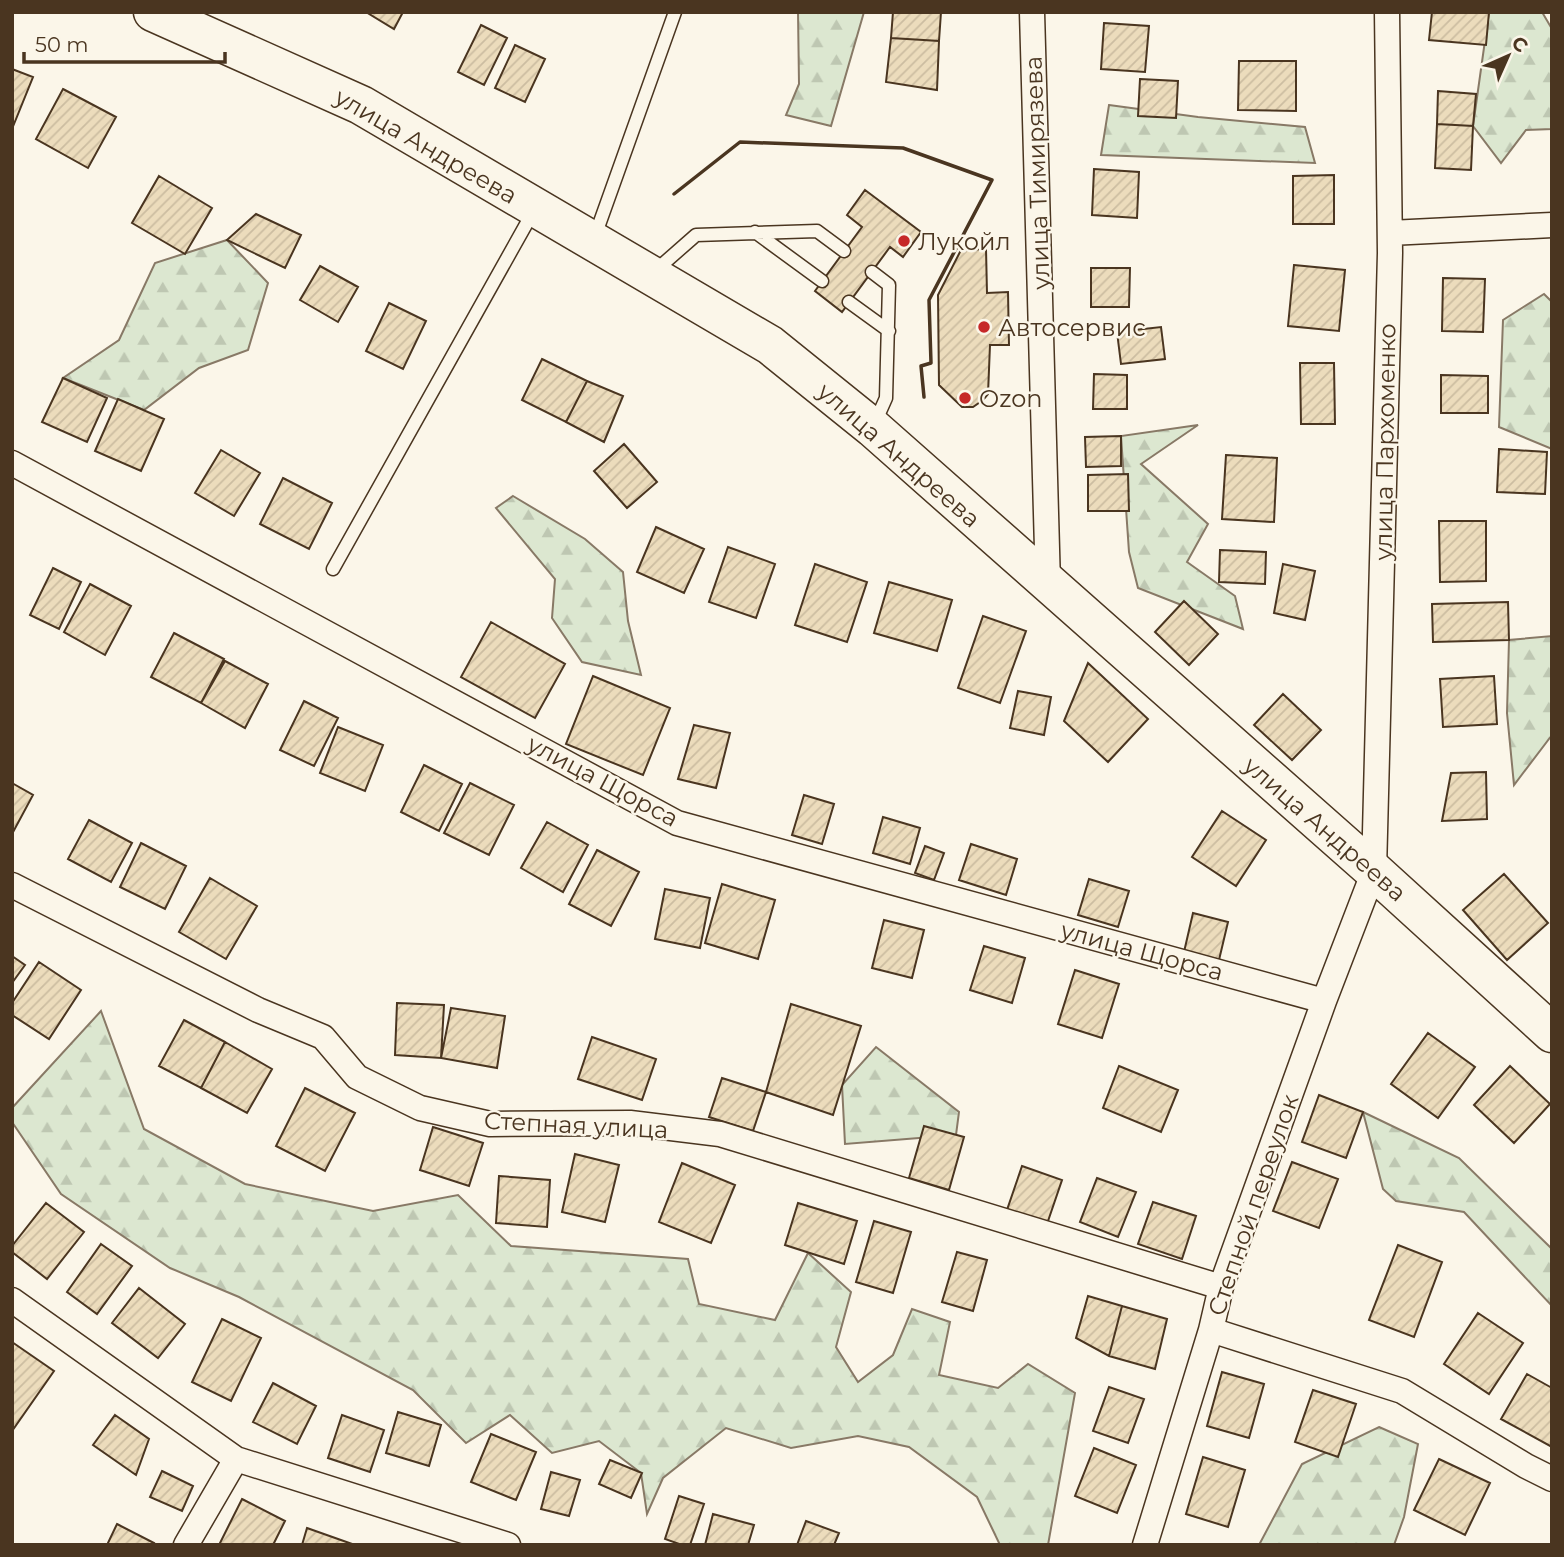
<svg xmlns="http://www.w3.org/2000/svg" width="1564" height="1557" font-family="Montserrat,sans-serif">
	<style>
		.forest { fill: url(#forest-firs); stroke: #887966; stroke-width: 2 }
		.building { fill: url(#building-hatch); stroke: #4a3520; stroke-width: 2 }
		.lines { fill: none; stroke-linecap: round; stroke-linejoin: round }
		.service-casing { stroke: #4a3520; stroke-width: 15 }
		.minor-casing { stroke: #4a3520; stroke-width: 27 }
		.primary-casing { stroke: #4a3520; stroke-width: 41 }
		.service { stroke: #fbf6e9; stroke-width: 12 }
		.minor { stroke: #fbf6e9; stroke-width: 24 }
		.primary { stroke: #fbf6e9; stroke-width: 38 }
		.wall { stroke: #4a3520; stroke-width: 3.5 }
		.poi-dot { fill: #c62828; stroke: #fbf6e9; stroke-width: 2.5 }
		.labels { text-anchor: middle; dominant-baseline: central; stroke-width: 5; stroke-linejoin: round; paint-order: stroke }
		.street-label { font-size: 24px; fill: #4a3520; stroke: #fbf6e9 }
		.poi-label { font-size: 24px; fill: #4a3520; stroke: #fbf6e9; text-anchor: start }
	</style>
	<defs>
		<pattern id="forest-firs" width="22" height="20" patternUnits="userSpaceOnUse" patternTransform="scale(1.75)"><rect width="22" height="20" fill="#dce7d0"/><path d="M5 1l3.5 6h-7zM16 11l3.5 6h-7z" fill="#bec7b2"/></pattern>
		<pattern id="building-hatch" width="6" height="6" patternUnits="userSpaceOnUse" patternTransform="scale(1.75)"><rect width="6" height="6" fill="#ecdcbc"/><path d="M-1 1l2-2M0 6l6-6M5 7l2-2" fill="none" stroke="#ccbda1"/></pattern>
	</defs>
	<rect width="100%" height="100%" fill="#fbf6e9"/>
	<!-- forest -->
	<path class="forest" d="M798,12H864L831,126L786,115L799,84Z
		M1489,12H1542L1552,29V129L1526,130L1501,163L1473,126Z
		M1109,105L1198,117L1305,127L1315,163L1101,155Z
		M227,240L268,283L248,350L199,368L144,410L63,378L119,340L155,263Z
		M1544,294L1552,302V449L1499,427L1503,320Z
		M1198,425L1141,464L1208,524L1187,562L1235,596L1243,629L1138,588L1129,552L1121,436Z
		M513,496L585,539L623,572L628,621L641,675L582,662L552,618L555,579L496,508Z
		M1552,636V735L1514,785L1507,713L1509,640Z
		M101,1011L144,1129L245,1184L373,1211L458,1195L511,1246L688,1259L699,1304L775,1320L808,1253L851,1292L836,1347L858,1382L893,1355L912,1309L950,1322L939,1375L998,1388L1028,1364L1075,1393L1048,1545H1000L977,1497L909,1447L858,1436L791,1448L726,1428L663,1478L647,1514L641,1473L599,1441L552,1453L510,1415L466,1443L413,1390L239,1297L170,1268L61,1194L12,1122V1108Z
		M876,1047L959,1112L956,1135L845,1144L842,1085Z
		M1363,1112L1459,1158L1552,1249V1306L1464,1212L1396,1201L1383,1189Z
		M1379,1427L1418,1444L1404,1517L1394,1545H1259L1302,1464Z"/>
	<!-- building -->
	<path class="building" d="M366,12H403L394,29Z
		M893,12H941L939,41L891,38Z
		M1432,12H1489L1486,45L1429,40Z
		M1104,23L1149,26L1145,72L1101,69Z
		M481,25L507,38L484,85L458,72Z
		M891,38L939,41L937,90L886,82Z
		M515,45L545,59L525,102L495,88Z
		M1239,61H1296V111L1238,110Z
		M12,69L33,77L12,129Z
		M1140,79L1178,81L1176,118L1138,116Z
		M63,89L116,117L88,168L36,139Z
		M1438,91L1476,94L1473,126L1437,124Z
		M1437,124L1473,126L1471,170L1435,168Z
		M1094,169L1139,172L1137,218L1092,215Z
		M1334,175V224H1293V176Z
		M159,176L212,208L185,254L132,223Z
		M865,190L921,232L903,257L890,247L842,312L815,291L862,227L847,215Z
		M256,214L301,235L285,268L227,240Z
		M986,249L987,293L1008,292L1009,345H990L988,394L983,400L973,407H962L939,385L938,295L961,250Z
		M1294,265L1345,270L1339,331L1288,326Z
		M320,266L358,287L338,322L300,300Z
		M1091,268H1130L1129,307H1091Z
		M1443,278L1485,279L1483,332L1442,331Z
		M389,303L426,321L403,369L366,351Z
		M1161,327L1165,359L1121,364L1117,332Z
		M542,359L587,381L566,422L522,400Z
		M1300,363H1334L1335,424H1301Z
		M1094,374L1127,375V409H1093Z
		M1441,375L1488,376V413H1441Z
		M63,378L107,398L87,442L42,422Z
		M587,381L623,396L604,442L566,422Z
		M118,399L164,419L141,471L95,451Z
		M1121,436V466L1086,467L1085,437Z
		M624,444L657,482L627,508L594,471Z
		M1499,449L1547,452L1545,494L1497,492Z
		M221,450L260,473L234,516L195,493Z
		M1226,455L1277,458L1274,522L1222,519Z
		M1128,474L1129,511H1088V475Z
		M283,478L332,503L309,549L260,524Z
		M1439,521H1486V581L1440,582Z
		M656,527L704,549L684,593L637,572Z
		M728,547L775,564L756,618L709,602Z
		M1220,550L1266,552L1265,584L1219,582Z
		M815,564L867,582L847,642L795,625Z
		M1283,564L1315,571L1305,620L1274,613Z
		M53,568L81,582L59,629L30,615Z
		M889,582L952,600L937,651L874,633Z
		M90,584L131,606L105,655L64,632Z
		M1184,601L1218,634L1189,665L1155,632Z
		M1508,602L1509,640L1433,642L1432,604Z
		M983,616L1026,631L1000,703L958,688Z
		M491,622L565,664L535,718L461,677Z
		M174,633L224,659L201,703L151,677Z
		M225,661L268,684L245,728L201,703Z
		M1088,663L1148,719L1108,762L1064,721Z
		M593,676L670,708L643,775L566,744Z
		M1494,676L1497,724L1443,727L1440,679Z
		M1018,691L1051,697L1044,735L1010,728Z
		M1283,694L1321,730L1292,760L1254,725Z
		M304,701L338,718L314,766L280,750Z
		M694,725L730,733L716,788L678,779Z
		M338,727L383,745L365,791L320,773Z
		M424,765L462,784L439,831L401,812Z
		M1486,772L1487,819L1442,821L1451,773Z
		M12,783L33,795L12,834Z
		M470,783L514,805L489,855L444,833Z
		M804,795L834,804L822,844L792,835Z
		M1222,811L1266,840L1236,886L1192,857Z
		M883,817L920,828L910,864L873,853Z
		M89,820L132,843L111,882L68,859Z
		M547,822L588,845L563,892L521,868Z
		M141,843L186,866L165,909L120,887Z
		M971,844L1017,859L1006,895L959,880Z
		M925,846L944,853L934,880L915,873Z
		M597,850L639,872L611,926L569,904Z
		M1504,874L1548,923L1507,960L1463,910Z
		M210,878L257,906L226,959L179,932Z
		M1089,879L1129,891L1118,927L1078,915Z
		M722,884L775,900L758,959L705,943Z
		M665,889L710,898L700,948L655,939Z
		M1193,913L1228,922L1219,960L1184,952Z
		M884,920L924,930L912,978L872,968Z
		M984,946L1025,958L1012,1003L970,990Z
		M12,956L25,965L12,983Z
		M39,962L81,990L49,1039L12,1015V1003Z
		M1075,970L1119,984L1102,1038L1058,1024Z
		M397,1003L444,1005L441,1058L395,1055Z
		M791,1004L861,1026L833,1115L766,1092Z
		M451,1008L505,1016L497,1068L441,1058Z
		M184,1020L225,1042L201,1088L159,1066Z
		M1428,1033L1475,1067L1438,1118L1391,1084Z
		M592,1037L656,1059L642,1100L578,1079Z
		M225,1042L272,1069L247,1113L201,1088Z
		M1119,1066L1178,1090L1161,1132L1103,1108Z
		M1510,1066L1550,1104L1514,1143L1474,1105Z
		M722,1078L766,1092L753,1131L709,1117Z
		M305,1088L355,1113L325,1171L276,1146Z
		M1319,1095L1363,1112L1346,1158L1302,1142Z
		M924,1126L964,1137L949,1190L909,1178Z
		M433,1127L483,1143L469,1186L420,1170Z
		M575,1154L619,1165L605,1222L562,1212Z
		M1292,1162L1338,1179L1319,1228L1273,1211Z
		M682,1163L735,1185L711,1243L659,1222Z
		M1022,1166L1062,1180L1047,1224L1007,1210Z
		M499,1176L550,1180L547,1227L496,1223Z
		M1097,1178L1136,1192L1118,1237L1080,1222Z
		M1153,1202L1196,1216L1182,1259L1138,1244Z
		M46,1203L84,1232L47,1279L12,1252V1246Z
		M798,1203L857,1221L844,1264L785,1245Z
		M874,1221L911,1232L893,1293L856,1282Z
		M101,1244L132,1266L97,1314L67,1292Z
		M1398,1245L1442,1262L1414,1337L1369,1320Z
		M957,1252L987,1260L973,1311L942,1302Z
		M139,1288L185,1324L158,1358L112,1323Z
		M1088,1296L1122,1306L1109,1356L1076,1338Z
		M1122,1306L1167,1319L1155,1369L1109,1356Z
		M1478,1313L1523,1343L1489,1394L1444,1364Z
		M222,1319L261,1338L231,1401L192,1382Z
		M12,1342L54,1371L12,1431Z
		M1222,1372L1264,1384L1249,1438L1207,1426Z
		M1527,1374L1552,1388V1447L1501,1419Z
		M273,1383L316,1406L297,1444L253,1422Z
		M1109,1387L1144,1399L1128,1443L1093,1431Z
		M1313,1390L1356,1404L1338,1457L1295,1442Z
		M398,1412L441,1425L429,1466L386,1453Z
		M115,1415L149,1439L136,1475L93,1445Z
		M342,1415L384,1430L370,1472L328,1458Z
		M491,1434L536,1452L516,1500L471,1482Z
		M1094,1448L1136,1465L1117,1513L1075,1496Z
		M1203,1457L1245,1470L1228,1527L1186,1514Z
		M1439,1459L1490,1483L1465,1535L1414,1510Z
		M610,1460L642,1473L631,1498L599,1484Z
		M162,1471L193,1486L182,1511L150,1497Z
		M551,1472L580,1480L569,1516L541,1509Z
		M679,1496L704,1504L690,1545H682L665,1539Z
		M242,1499L285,1521L273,1545H219Z
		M713,1514L754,1525L748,1545H705Z
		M806,1521L839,1533L834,1545H797Z
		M117,1524L154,1543L153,1545H107Z
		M307,1528L355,1545H302Z"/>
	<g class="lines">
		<defs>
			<path id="service" d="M755,232L822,281
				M595,236L675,12
				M655,271L696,235L817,231L844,251
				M872,272L889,285L886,398L874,425
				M849,302L889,331
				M333,569L533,212"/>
			<path id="minor" d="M1032,12L1048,585
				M1390,233L1552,225
				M12,463L677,823L1324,1001
				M12,885L258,1010L323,1037L357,1077L420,1108L490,1124L630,1123L720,1134L1221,1287
				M12,1300L236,1459L508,1545
				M1211,1330L1402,1391L1526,1466L1552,1479
				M186,1545L236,1459
				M1145,1545L1211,1330L1221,1287L1324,1001L1374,871L1390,253L1387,12"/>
			<path id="primary" d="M153,12L361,105L770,345L873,428L1374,871L1552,1033"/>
		</defs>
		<!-- service casing -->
		<use href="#service" class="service-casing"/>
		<!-- minor casing -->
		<use href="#minor" class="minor-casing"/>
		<!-- primary casing -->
		<use href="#primary" class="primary-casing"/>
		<!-- service -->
		<use href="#service" class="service"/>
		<!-- minor -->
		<use href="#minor" class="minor"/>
		<!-- primary -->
		<use href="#primary" class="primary"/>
		<!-- wall -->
		<path class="wall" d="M674,194L740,142L903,148L992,180L929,300L931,363L921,366L924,397"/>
	</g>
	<!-- markers -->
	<g class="poi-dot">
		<circle cx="904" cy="241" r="7"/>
		<circle cx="984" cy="327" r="7"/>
		<circle cx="965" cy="398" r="7"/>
	</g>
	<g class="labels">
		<!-- street labels -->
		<g class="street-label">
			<text transform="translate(426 146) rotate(30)">улица Андреева</text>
			<text transform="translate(1037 173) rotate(-92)">улица Тимирязева</text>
			<text transform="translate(1385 442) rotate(-89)">улица Пархоменко</text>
			<text transform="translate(899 455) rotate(41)">улица Андреева</text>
			<text transform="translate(603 781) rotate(28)">улица Щорса</text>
			<text transform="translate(1325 829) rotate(41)">улица Андреева</text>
			<text transform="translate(1142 951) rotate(15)">улица Щорса</text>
			<text transform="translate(576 1125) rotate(3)">Степная улица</text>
			<text transform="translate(1253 1205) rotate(-71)">Степной переулок</text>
		</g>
		<!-- poi labels -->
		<g class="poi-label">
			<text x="918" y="241">Лукойл</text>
			<text x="998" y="327">Автосервис</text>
			<text x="979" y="398">Ozon</text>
		</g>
	</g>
	<!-- border -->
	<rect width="1564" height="1557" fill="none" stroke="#4a3520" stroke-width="28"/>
	<!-- north arrow -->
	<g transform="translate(1508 56) rotate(45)" stroke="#fbf6e9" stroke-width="5" paint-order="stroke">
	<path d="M0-5L12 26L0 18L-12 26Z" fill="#4a3520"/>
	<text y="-10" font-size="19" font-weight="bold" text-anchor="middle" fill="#4a3520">С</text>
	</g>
	<!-- scale -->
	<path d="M24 52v10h201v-10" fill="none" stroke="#4a3520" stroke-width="3.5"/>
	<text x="35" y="52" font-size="21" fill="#4a3520" stroke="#fbf6e9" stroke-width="5" paint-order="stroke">50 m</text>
</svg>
